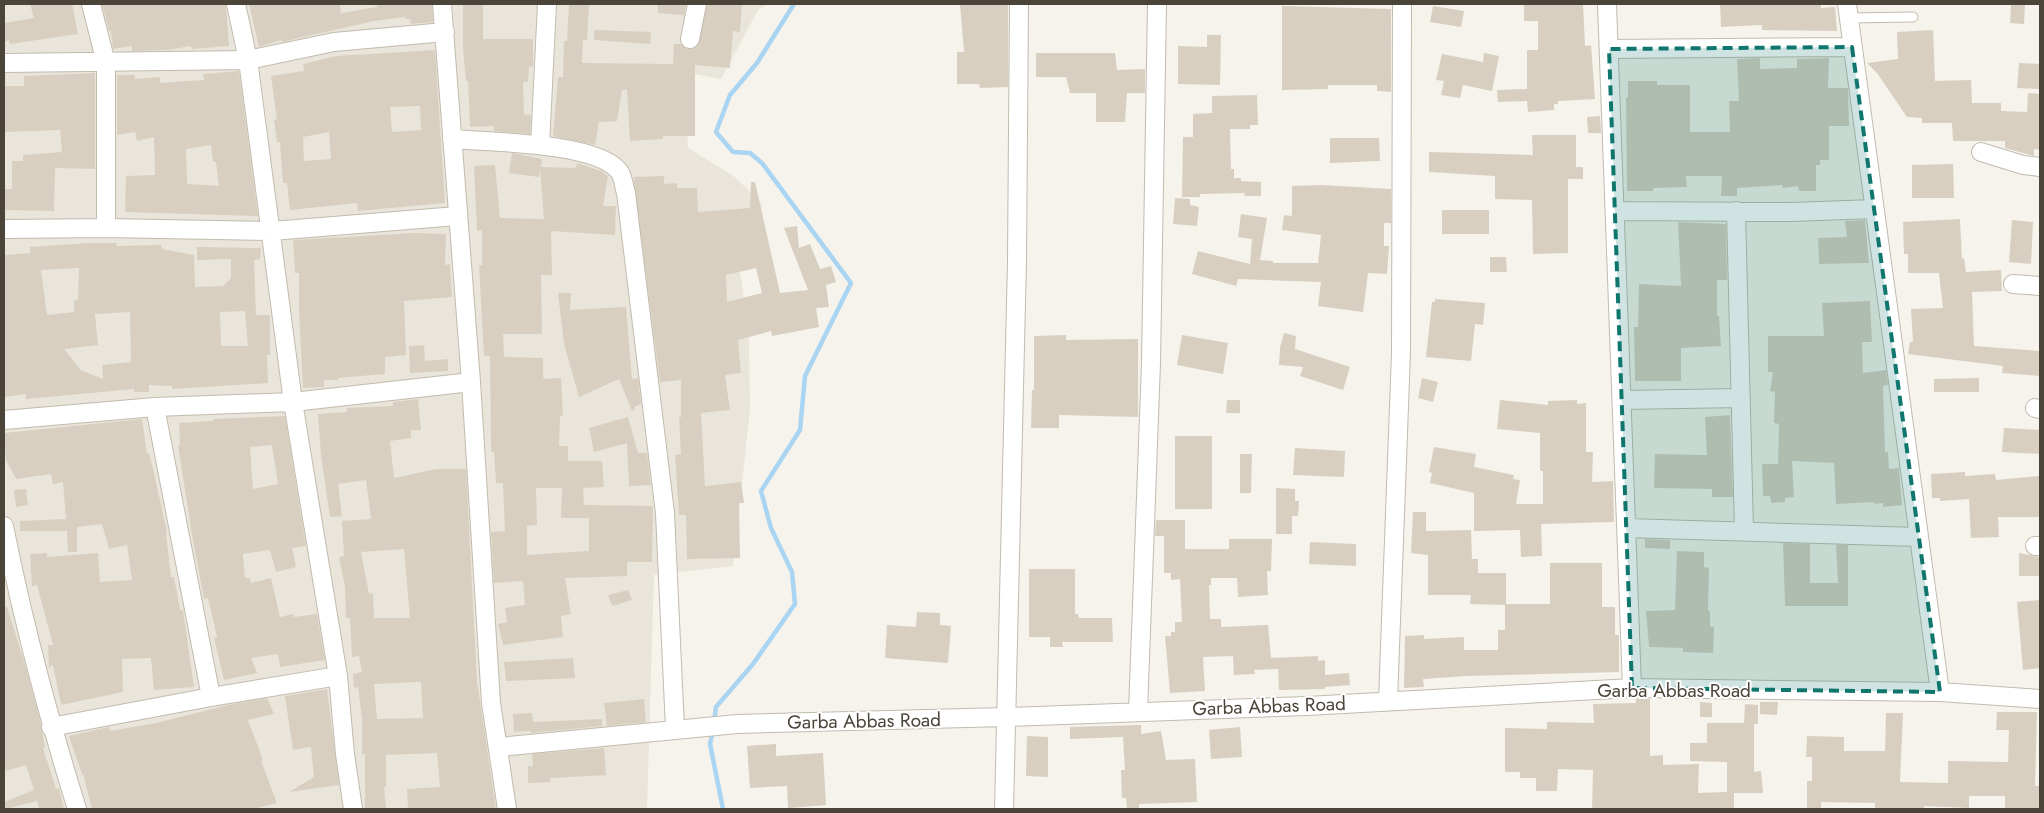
<svg xmlns="http://www.w3.org/2000/svg" width="2044" height="813" font-family="Jost,sans-serif">
	<style>
		.residential { fill: #eae5da }
		.lines { fill: none; stroke-linecap: round; stroke-linejoin: round }
		.stream { stroke: #a9d4f2; stroke-width: 4.5 }
		.building { fill: #d8cfc1; fill-rule: evenodd }
		.service-casing { stroke: #c2bbae; stroke-width: 11 }
		.minor-casing { stroke: #c2bbae; stroke-width: 20 }
		.service { stroke: #fff; stroke-width: 9 }
		.minor { stroke: #fff; stroke-width: 18 }
		.marked { fill: #0f766e; fill-opacity: 0.2; stroke: #0f766e; stroke-width: 4; stroke-dasharray: 10 6; stroke-linejoin: round }
		.labels { text-anchor: middle; dominant-baseline: central; stroke-width: 4; stroke-linejoin: round; paint-order: stroke }
		.street-label { font-size: 19px; fill: #4b4439; stroke: #fff }
	</style>
	<rect width="100%" height="100%" fill="#f6f3ec"/>
	<!-- residential -->
	<path class="residential" d="M4,4H767L758,10L721,79L684,72L688,148L735,177L762,204L757,230L737,245L749,342L750,409L733,566L654,575L647,809H4Z"/>
	<g class="lines">
		<!-- stream -->
		<path class="stream" d="M714,722L716,707L753,664L795,604L792,572L771,528L761,491L800,430L805,376L851,283L762,163L750,153L733,152L716,132L730,95L757,63L794,4
			M713,730L710,744L723,809"/>
	</g>
	<!-- building -->
	<path class="building" d="M30,4H72L78,34L10,44L9,40L4,42V23L34,18Z
		M102,4H226L229,46L192,49L191,46L168,50L132,51V46L113,49L111,31H109Z
		M249,4H340L341,13L377,7V4H432L433,22L411,24L410,19H405V17L374,21L282,42L281,40L259,47Z
		M463,4H483V39H533V67L529,66L528,82H523L524,114L531,115L530,134L494,131V126L470,127L468,81H466L463,48Z
		M569,4H589L587,40H583L582,63L673,64L674,44H681L688,49L698,46L707,4H742L740,32L733,31L730,68L695,65V136H663V139L630,141L627,90H622L617,121L599,122L595,145L553,136L558,77H563L564,41H567Z
		M658,4H686L683,19V15L658,13Z
		M960,4H1008V87L980,88L979,84H957V52H964Z
		M1524,4H1583L1585,46L1591,45L1595,99L1558,101V104H1554V110L1528,112L1527,101L1498,102L1497,90L1527,89V50H1538V21H1524Z
		M1720,4H1821V8L1835,7L1837,31L1762,30V25L1721,27Z
		M2011,4H2025L2024,24L2010,23Z
		M1282,6L1391,9V92L1377,91V85H1328V89L1282,90Z
		M1433,6L1464,11L1461,27L1430,22Z
		M594,30L651,32L650,44L594,40Z
		M1933,30L1935,81L1971,80L1972,103H2001V111L2027,112L2028,93L2040,94V150L2034,149V156L2005,148V141H1953L1952,123H1922V118L1907,117L1877,73L1867,63L1898,59L1897,32Z
		M1207,35H1221L1220,85L1178,84V46L1207,47Z
		M435,50L445,203L358,211L357,203L290,210L287,183H283L280,142H277L274,120L277,119L271,76L304,71L303,64L336,56ZM420,106L421,130L392,132L390,107ZM329,132L331,159L304,161L303,137Z
		M1036,53H1115L1117,70L1145,69V93H1127L1125,122H1096V93H1070L1066,77H1036Z
		M1484,53L1499,56L1492,91L1463,85L1460,98L1441,95L1444,81L1436,80L1442,54L1483,62Z
		M1760,58V69L1797,68V59L1829,58L1828,88H1848L1849,126H1829V160H1820V165H1816V191H1799L1798,186L1783,188L1782,185L1737,188V196H1721L1722,176H1686L1687,187L1653,188V191H1627L1626,98L1628,97V81H1657V85H1690V132H1730L1729,101H1739L1737,59Z
		M2019,63L2040,64L2039,89L2017,88Z
		M239,71L258,216L125,212L126,176L155,175L154,137L137,141L135,132L117,135V75H135V79L160,77V83L204,80L203,74ZM211,145L213,162H216L219,186L187,184L186,149Z
		M95,73V169L55,168L54,211L4,210V189H12V161H23V155L62,152L60,130L4,132V86H24V76Z
		M1257,95L1258,125H1250V129H1230L1231,169H1234V178H1241V181L1261,182V196H1244L1245,193L1200,194V197H1182L1183,137H1193V114L1212,113V96Z
		M1600,116L1601,133H1588L1587,117Z
		M1532,135H1576V167H1583V179H1568V253L1533,254L1532,200L1495,199V176L1429,172V152L1533,155Z
		M1330,138H1379L1380,161L1330,163Z
		M512,153L542,159L541,167L576,168L577,163L601,171L608,176L603,206H616L615,235L551,231L552,275H541L542,334H503L504,357L543,358V377L546,379L561,378L563,416H560L559,446H568V461H602L604,487L583,488L584,505L653,506L652,562H627V576L565,578L571,614L561,616L563,637L503,645L498,624L507,622L505,608L525,605L523,581L494,583L491,532L505,531L503,483H496L494,452H491L490,356H484L479,265H482V230L477,231L474,166L495,165L500,218L544,219L540,168L539,177L509,173ZM536,488H562L561,518H589V551L527,555V526L537,525Z
		M1953,164L1954,198H1912V165Z
		M664,176V184L677,183V188H697L698,212L750,208L751,182H755L780,293L808,290L784,228L797,226L799,248L810,244L820,269L831,266L836,282L826,285L829,307L816,308L819,327L772,336L771,331L738,340L741,373L725,375L730,410L701,413L705,486L741,482L744,503H739L740,558L687,559L686,515H679L675,455L681,454L679,417H681V380L660,382L634,183V177ZM756,268L762,293L727,302L726,275Z
		M1321,185L1391,189V223H1384V246H1389L1387,274L1368,273L1363,312L1318,306L1321,282L1238,279L1236,286L1192,274L1198,251L1250,264L1252,239L1238,237L1241,214L1267,218L1260,260L1273,261V263H1318L1321,235L1282,230L1284,215L1292,216V186Z
		M1175,198L1190,199V205L1199,207L1197,226L1173,224Z
		M1442,210H1489V234H1442Z
		M1960,219L1962,259L1964,258L1966,272L2001,270L2002,291L1972,292L1974,346L2040,351V376L2002,373L2003,366L1908,354L1910,342H1913L1911,309L1943,308L1939,273H1908V254H1904L1903,222Z
		M1865,220L1869,263L1819,264L1818,238L1847,237L1845,221Z
		M2012,220L2033,222L2031,264L2009,262Z
		M1678,222L1726,224L1727,280H1717V316H1719L1721,346L1681,348V381H1635L1634,327H1638L1639,284L1681,286Z
		M415,233L446,234L445,265L450,264L452,297L404,301L406,355L385,357V374L338,378V380H324V387L303,388L299,312V273H295L293,240Z
		M88,243H117L116,246L161,245L162,249L194,255L195,287L223,286L231,278V259L197,260V247L261,248L260,259L254,260L256,315H270V355H267L268,383L172,389V386L149,385V392H134V389L26,399V394L4,397V255L30,253V247ZM79,268L78,299L74,301V312L47,315L41,270ZM245,311L248,346H221L220,312ZM130,312L131,362L102,365L103,379L81,370L64,349L98,345L95,314Z
		M1490,257H1506L1507,272H1490Z
		M558,293H571L570,310L626,307L632,379L638,378L641,404L634,407L635,410L632,411L619,379L579,397L564,344Z
		M1435,299L1485,303L1483,325L1475,324L1471,361L1426,357L1432,302H1435Z
		M1870,301L1872,342H1862L1863,373L1886,370L1888,385L1883,386L1885,452H1888L1889,469L1899,468L1902,505L1883,507V503L1874,504V502L1836,504L1834,463L1792,461L1794,497L1785,498V502L1771,503L1770,496H1763L1762,464H1778L1779,424L1774,423L1775,392L1770,391L1773,372H1768V336H1824L1822,303Z
		M1284,333L1296,336L1295,349L1350,367L1343,390L1300,376L1303,367L1279,365L1280,348Z
		M1066,335V340L1138,339V417L1059,415V428H1031L1032,390H1034V336Z
		M1182,335L1228,343L1223,374L1177,365Z
		M424,345L425,361L448,359V371L410,373L409,346Z
		M1422,378L1438,382L1433,402L1418,398Z
		M1979,378V392H1934V379Z
		M418,399L421,430H411V438L390,441L394,478L436,469H466L477,681L496,809H408L407,789L440,787L437,753L386,755V787H384L386,809H365V754H362V718L358,687L354,688L353,674L362,672L359,656L352,657L350,618H346L345,587L339,557L344,556L342,521L371,519L366,480L338,484L342,516L330,517L321,455L318,414L347,412V408L393,406V402ZM404,549L410,618H374L373,593L369,594L361,552ZM418,682H421L423,718L377,719L374,684Z
		M1227,400H1240V413H1226Z
		M1500,400L1548,405V401L1577,400V404L1586,403V452H1593L1592,482L1613,481L1614,522L1541,524L1542,556L1521,557L1520,530L1474,531V493L1430,483L1432,473L1429,472L1434,447L1476,454L1474,467L1514,475L1513,479L1520,480L1516,504H1543V471H1540V433L1497,429Z
		M1730,415L1733,497H1712V489L1654,488L1655,454L1707,455L1705,417Z
		M285,416L306,546L292,548L296,567L276,572L270,550L243,554L245,578H250L251,583L271,578L280,617L293,614L294,617L317,614L325,660L280,667L278,654L251,658L257,673L224,680L214,638L217,637L208,598L204,599L192,535L178,445H180L179,423L213,421V419ZM272,445L278,484L253,489L250,447Z
		M628,417L638,453H647L651,485L629,486L627,443L594,452L589,428Z
		M142,419L147,454L149,453L153,469L167,532L166,533L171,577H174L180,610H183L194,687L154,690L151,658L122,659L123,692L61,705L53,665L48,668L47,666L49,667L48,645H53L37,585L32,586L30,554L47,553V557L98,553L100,582L132,580L127,545L109,549L102,524L77,527V552H68L67,531H20V521L66,519L63,482L53,484L51,474L16,479L6,460L4,433Z
		M2004,428L2040,430V454L2002,452Z
		M1175,436H1212V509H1175Z
		M1295,448L1345,451L1344,477L1293,475Z
		M1240,454H1252L1251,493H1240Z
		M1965,472V476L1995,474L1996,480L2039,476L2040,517H1998L1999,537L1971,538L1969,499L1940,501V498H1932L1931,474Z
		M1276,488L1295,489V501H1299L1298,516H1292V534H1276Z
		M26,489L28,505L16,507L14,490Z
		M1413,512H1426V531L1471,530L1472,559H1478V573H1506V604H1550V563H1602V607H1615V635H1619V672L1466,676L1423,679L1424,687L1404,688L1405,636L1424,635V639L1464,637V650H1498V630H1505V605L1470,604L1471,595H1428V555L1411,553Z
		M1156,520H1185V549H1229V539H1272L1271,571H1267L1268,595L1238,597L1237,578H1211V585H1209L1210,619H1221V627L1268,625L1271,658L1318,656V661L1325,660V675L1349,673L1350,685L1325,687V689L1279,690L1278,669L1254,670L1255,674L1234,675L1233,656L1203,657L1205,691L1170,693L1165,636H1171V632H1175V622H1182L1180,579L1171,580V573H1164V536H1155Z
		M1645,539L1670,540V549L1645,548Z
		M1310,542L1356,544V566L1309,564Z
		M1783,543L1810,544V583H1838L1836,545H1848V606H1785Z
		M1677,551L1704,552V567L1709,568L1708,611H1710V626L1714,627L1713,653L1683,652V648L1649,647L1646,611L1675,610Z
		M2019,553L2040,557V576H2019Z
		M1029,569H1075V614H1078L1079,618H1112L1113,642H1062L1063,647H1050V637H1029Z
		M628,590L632,600L612,606L608,595Z
		M2040,600V668L2023,670L2017,602Z
		M4,607H7L24,661L40,719L45,748H43L56,789L59,788L64,809H39L37,801L6,809L4,802L34,790L26,765L6,771L4,765Z
		M917,612L940,613V625L951,626L948,663L885,658L887,625L916,627Z
		M573,658L575,678L506,681L504,662Z
		M327,689L339,785L289,792L314,777L311,747L293,750L285,696Z
		M267,698L274,714L248,720L263,760L261,761L277,803L253,809H92L83,774H82L69,736L109,727L110,731L156,723L228,705Z
		M644,699L646,722L607,726L604,703Z
		M1636,699H1650V756L1663,755V765L1699,764L1698,793L1727,792V762L1690,761V743H1707V723H1744L1745,704L1758,705V724H1754V772L1761,771L1763,793H1734V809H1592L1593,770L1558,769L1557,791H1536V778H1520V772H1505V728L1547,729V722L1594,723L1593,704L1636,703Z
		M1700,702L1712,703V717H1700Z
		M1760,702H1778L1777,715L1760,714Z
		M1997,712H2037L2035,786H2040V809H2005V796H1969V808L1924,806V809H1875V803L1821,802V809H1807V781H1812V757H1806L1807,736L1844,737V751H1885L1886,713H1903L1900,782L1948,783V761L2008,762L2009,730H1996Z
		M532,713L533,722L602,719V726L531,733L530,731L514,732L513,714Z
		M1141,725V734L1161,731L1166,760L1195,759L1197,802L1139,804V808H1127L1126,798H1122L1121,770H1125L1123,737L1070,739V727Z
		M1240,727L1242,757L1211,759L1209,730Z
		M1027,736L1048,737V777L1026,776Z
		M776,744V756L823,753L826,805L788,808L787,786L750,788L747,746Z
		M604,748L606,775L550,778L551,782L528,783V766H533L532,754Z"/>
	<g class="lines">
		<defs>
			<path id="service" d="M1849,18L1913,17"/>
			<path id="minor" d="M91,4L106,63V228
				M236,4L248,60L293,402L338,676L345,754L353,809
				M442,4L471,382L491,703L507,809
				M1607,4L1632,688
				M1847,4L1940,692
				M690,39L697,4
				M1609,49L1852,47
				M4,63L248,60L334,42L445,32
				M452,139C488,142 596,142 619,171C623,176 624,187 626,193L665,513L675,729
				M540,145L547,4
				M1981,152L2023,165L2040,167
				M1616,211L1791,212L1874,209
				M1736,211L1744,531
				M4,229L106,228L272,231L457,216
				M2013,284L2040,286
				M1622,400L1741,398
				M155,407L211,697
				M2035,408L2040,409
				M4,420L155,407L293,402L471,382
				M4,526C23,622 48,716 77,809
				M1627,528L1919,537
				M2035,546H2040
				M1388,701L1401,353L1402,4
				M1138,712L1151,363L1157,4
				M51,727L211,697L338,676
				M499,747L737,724L1006,717L1307,706L1632,688L1940,692L2040,699
				M1004,809L1017,261L1019,4"/>
		</defs>
		<!-- service casing -->
		<use href="#service" class="service-casing"/>
		<!-- minor casing -->
		<use href="#minor" class="minor-casing"/>
		<!-- service -->
		<use href="#service" class="service"/>
		<!-- minor -->
		<use href="#minor" class="minor"/>
	</g>
	<!-- marked area -->
	<path class="marked" d="M1852,47L1940,692L1632,688L1609,49Z"/>
	<g class="labels">
		<!-- street labels -->
		<g class="street-label">
			<text x="1674" y="690">Garba Abbas Road</text>
			<text transform="translate(1269 706) rotate(-2)">Garba Abbas Road</text>
			<text transform="translate(864 721) rotate(-1)">Garba Abbas Road</text>
		</g>
	</g>
	<!-- border -->
	<rect width="2044" height="813" fill="none" stroke="#4b4439" stroke-width="10"/>
</svg>
